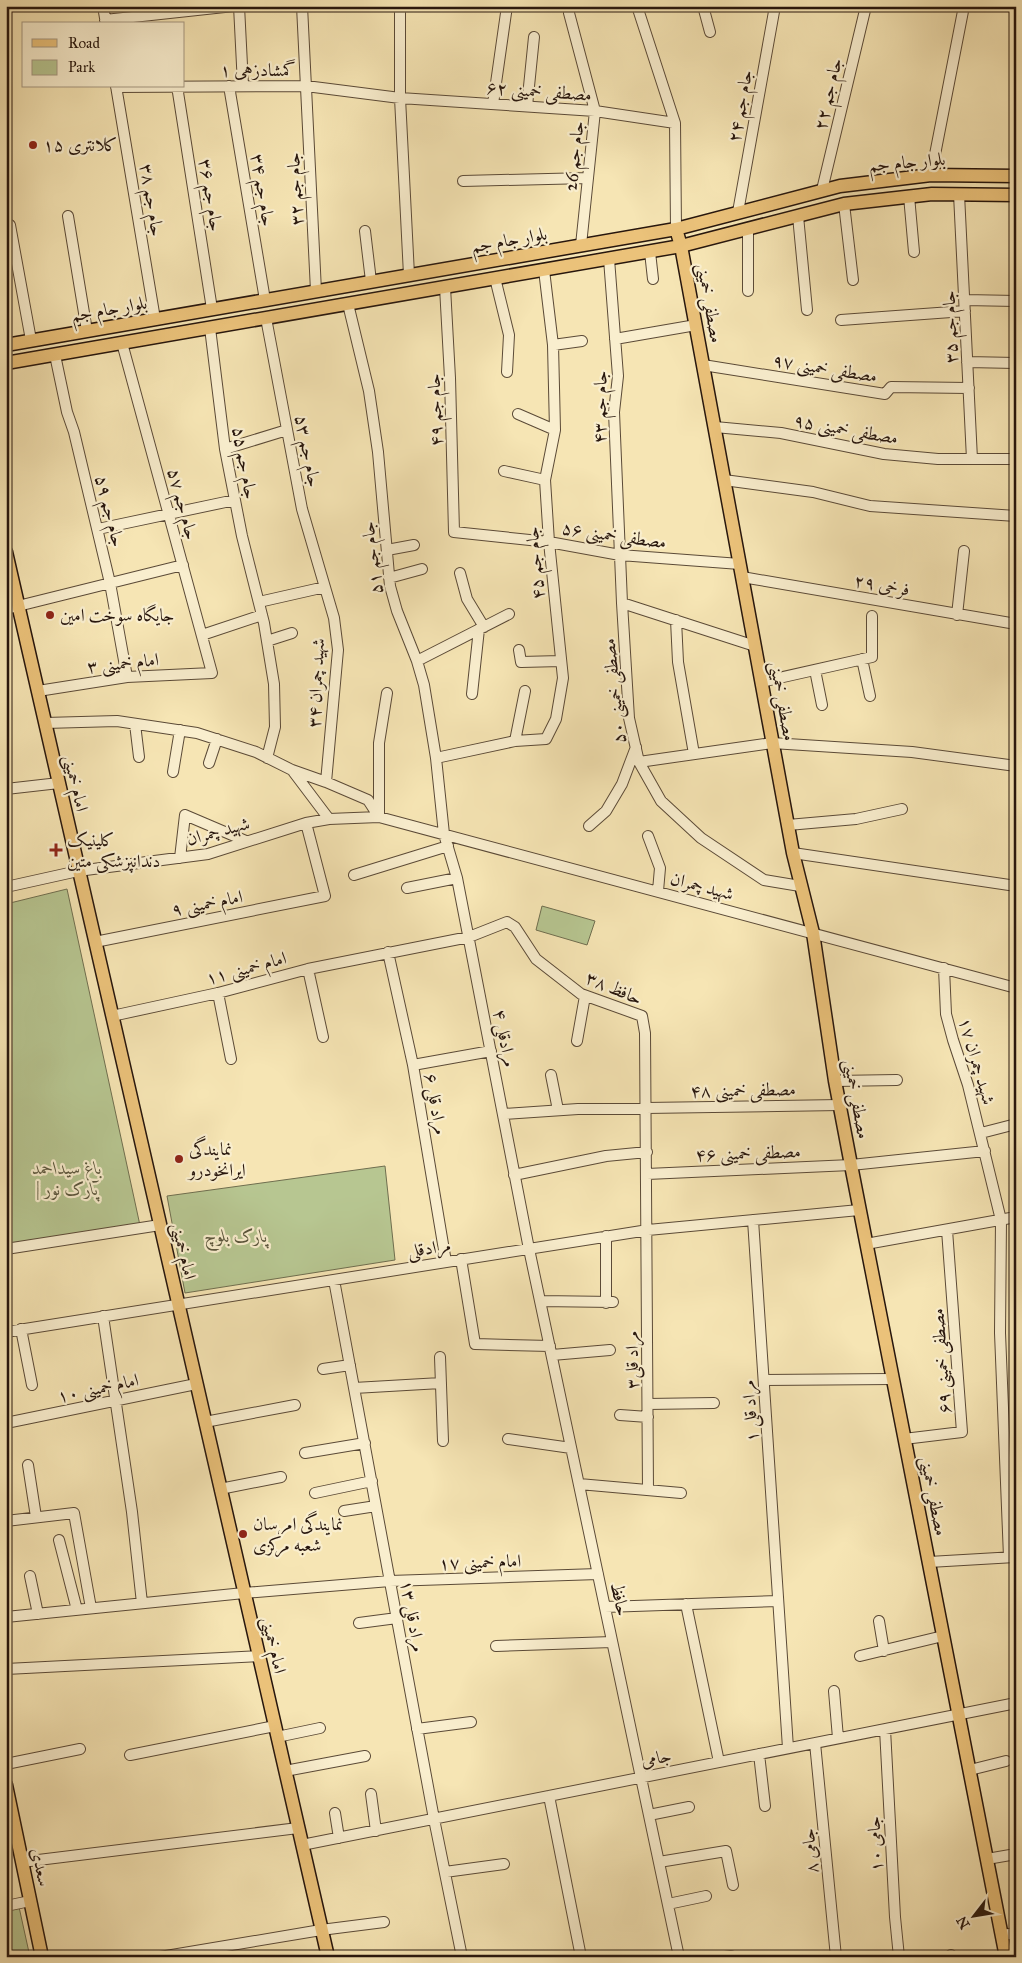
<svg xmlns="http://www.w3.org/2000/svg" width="1022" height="1963" font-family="'IM FELL Great Primer',Amiri,serif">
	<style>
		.green { fill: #b7c691; stroke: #6f6e4f }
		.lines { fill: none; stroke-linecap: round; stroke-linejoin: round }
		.minor-casing { stroke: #5b4a37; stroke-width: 12 }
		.major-casing { stroke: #27160d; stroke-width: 15 }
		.minor { stroke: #f9eece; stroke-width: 10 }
		.major { stroke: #ebc27a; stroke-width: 12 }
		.poi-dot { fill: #8f2418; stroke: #f9eece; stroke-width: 2 }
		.labels { text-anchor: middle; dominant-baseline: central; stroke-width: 4.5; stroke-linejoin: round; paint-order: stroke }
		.street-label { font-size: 18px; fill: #27160d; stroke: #f9eece }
		.poi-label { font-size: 18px; fill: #27160d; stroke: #f9eece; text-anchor: start }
		.park-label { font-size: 18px; font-style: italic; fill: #59543b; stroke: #f9eece }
	</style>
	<rect width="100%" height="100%" fill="#f6e5b4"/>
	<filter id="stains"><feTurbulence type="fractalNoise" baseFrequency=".004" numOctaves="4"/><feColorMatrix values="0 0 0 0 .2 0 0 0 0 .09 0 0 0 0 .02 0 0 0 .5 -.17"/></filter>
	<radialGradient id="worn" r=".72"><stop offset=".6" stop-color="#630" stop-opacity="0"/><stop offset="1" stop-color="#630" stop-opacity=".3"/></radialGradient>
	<!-- green -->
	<path class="green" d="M67,889L141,1230L6,1252V904Z
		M542,906L595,921L587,945L536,930Z
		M385,1166L395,1260L185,1293L167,1196Z
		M19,1907L30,1957H6V1910Z"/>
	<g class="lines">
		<defs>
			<path id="minor" d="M103,6L106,24
				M239,6L243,85
				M302,6L316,291
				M400,6V98L409,275
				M637,6L675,123L676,229
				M703,6L710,32
				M569,13L595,111L581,245
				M105,20L234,6
				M116,86L155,319
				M177,86L212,309
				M229,86L265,300
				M116,87L306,86L400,98L595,111L675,123
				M493,104L507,6
				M527,106L534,37
				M931,175L964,6
				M463,181L588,178
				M822,190L866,6
				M959,194L972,459
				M909,196L914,252
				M844,204L853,280
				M738,212L775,6
				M68,216L87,331
				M798,216L807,310
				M10,225L31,340
				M365,231L371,281
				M650,252L653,279
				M609,259L618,376L614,412L622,603L629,718L639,762L661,801L701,838L764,880L800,886
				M495,278L509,335L507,372
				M445,287L450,378L454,532L549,542L620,555L740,564
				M748,291V229
				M965,300L1016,301
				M348,304L369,391L378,452L390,586L397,611L417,661L424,685L436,758L444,834L457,878L529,1249L679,1957
				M266,318L302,509L334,618L338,650L326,782
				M841,320L965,311
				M210,328L225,449L242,536L264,623L274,684L275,727L267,758
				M615,339L696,325
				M553,345L582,341
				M55,355L67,412L74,432L110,583L127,677
				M967,362L1016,363
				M703,365L885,394L891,387L969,388
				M518,414L555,430
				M715,427L781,433L884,454L938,459H1016
				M225,449L287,430
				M504,471L545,480
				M724,480L813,492L870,506L1016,516
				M98,529L235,500
				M387,550L414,545
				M460,573L467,599L484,627
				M742,577L1016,624
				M389,578L422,569
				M259,602L325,587
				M622,603L755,646
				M6,609L183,565
				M957,615L964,551
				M676,620L678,662L694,754
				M202,635L262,615
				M267,641L292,633
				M519,650L521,662L561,661
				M862,659L870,696
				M417,661L509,614
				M815,670L822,705
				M761,682L872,657V616
				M38,691L127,677L212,673L122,343
				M472,694L479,629
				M45,723L117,721L197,733L256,752L292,770L326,782L368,800L379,817L1016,988
				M135,724L139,757
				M515,741L525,691
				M436,758L515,741L546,739L556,719L563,678L549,542L545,480L555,430L553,345L544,270
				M639,762L772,743L912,752L1016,766
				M209,763L217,739
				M292,770L329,819
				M173,772L180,730
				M6,789L59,783
				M788,825L856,819L902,809
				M589,826L606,811L622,784L636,747
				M648,836L660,868L658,891
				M793,853L1016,886
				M180,858L185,815L246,841
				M354,875L448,846
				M6,887L78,871L208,854L306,823L329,819L379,817V743L387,693
				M407,888L457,878
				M95,942L325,896L306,823
				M388,952L413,1065L446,1262
				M944,968L946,1014L953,1040L968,1085L1001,1220L1000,1333L1009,1557
				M308,969L323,1037
				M218,993L231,1059
				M112,1016L218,993L308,969L469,937L507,922L515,927L536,959L581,994L642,1016L645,1033L648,1490
				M577,1041L585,996
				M413,1065L491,1051
				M551,1075L558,1110
				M835,1081L897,1080
				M503,1114L578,1109L840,1105
				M981,1133L1016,1124
				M647,1174L851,1165L985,1151
				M514,1175L606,1156L647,1152
				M753,1220L788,1748
				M606,1236V1303
				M866,1244L1016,1217
				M6,1249L160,1225
				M461,1259L475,1344L550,1346
				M334,1280L434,1819L462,1957
				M540,1301L613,1302
				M103,1316L132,1512L142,1603
				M21,1329L32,1385
				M6,1332L648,1230L859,1210
				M552,1355L610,1350
				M440,1357L443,1441
				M323,1369L350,1365
				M764,1380L892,1379
				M354,1388L441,1383
				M648,1404L714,1403
				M620,1415L648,1417
				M205,1422L295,1405
				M6,1423L196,1384
				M508,1439L571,1448
				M904,1439L962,1432L947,1230
				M305,1453L365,1443
				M28,1465L36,1517
				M579,1484L681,1493
				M220,1489L281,1477
				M315,1493L372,1481
				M344,1511L376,1506
				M6,1521L74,1513L91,1608
				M59,1540L77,1610
				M929,1562L1015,1557
				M30,1576L38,1614
				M686,1604L719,1762
				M605,1607L778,1601
				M6,1617L244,1593L390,1581L598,1574
				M879,1621L884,1651
				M359,1623L397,1618
				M496,1646L612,1642
				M860,1656L943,1636
				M6,1669L259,1656
				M834,1691L838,1738
				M417,1729L471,1722
				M885,1729L895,1917L899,1957
				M277,1737L320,1728
				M815,1743L836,1957
				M759,1754L765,1806
				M130,1755L275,1726
				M6,1764L80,1749
				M970,1770L1006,1761
				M285,1771L365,1756
				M371,1794L376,1831
				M549,1796L581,1957
				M335,1813L339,1838
				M649,1815L689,1807
				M302,1845L1016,1703
				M987,1859L1016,1854
				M22,1862L298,1828
				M659,1862L726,1851L733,1885
				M445,1872L504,1864
				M668,1904L706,1896
				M6,1906L30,1901
				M1002,1935L1016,1933
				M951,1955V1957
				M160,1957L321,1930L384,1922
				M725,1957L731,1956"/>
			<path id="major" d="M676,229L681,246L793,853L813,933L835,1081L851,1165L1006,1957
				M6,345L676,229L840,186L931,175L1016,176
				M6,363L681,246L844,204L932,194L1016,195
				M6,552L328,1957
				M6,1785L42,1957"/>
		</defs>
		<!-- minor casing -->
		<use href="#minor" class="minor-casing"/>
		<!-- major casing -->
		<use href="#major" class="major-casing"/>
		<!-- minor -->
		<use href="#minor" class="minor"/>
		<!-- major -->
		<use href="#major" class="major"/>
	</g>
	<!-- markers -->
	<g class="poi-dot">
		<circle cx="33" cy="145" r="5"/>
		<circle cx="50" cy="615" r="5"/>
		<path d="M53.5 842.5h5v5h5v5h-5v5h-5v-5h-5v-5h5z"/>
		<circle cx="179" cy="1159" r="5"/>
		<circle cx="243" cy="1534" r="5"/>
	</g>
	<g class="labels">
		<!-- street labels -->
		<g class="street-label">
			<text x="258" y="70">گمشادزهی ۱</text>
			<text transform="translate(539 91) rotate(4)">مصطفی خمینی ۶۲</text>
			<text transform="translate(828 94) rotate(-77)">جام جم ۲۲</text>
			<text transform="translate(740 106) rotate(-80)">جام جم ۲۴</text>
			<text transform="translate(574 156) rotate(-84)">جام جم 26</text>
			<text transform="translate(907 162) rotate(-5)">بلوار جام جم</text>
			<text transform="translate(295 189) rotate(-93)">جام جم ۳۲</text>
			<text transform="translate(263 190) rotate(81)">جام جم ۳۴</text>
			<text transform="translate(211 195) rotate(81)">جام جم ۳۶</text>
			<text transform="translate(152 200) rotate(81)">جام جم ۳۸</text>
			<text transform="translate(509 240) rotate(-10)">بلوار جام جم</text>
			<text transform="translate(710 303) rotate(80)">مصطفی خمینی</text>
			<text transform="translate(109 309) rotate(-10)">بلوار جام جم</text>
			<text transform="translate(950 327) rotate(-92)">جام جم ۳۵</text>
			<text transform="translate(825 368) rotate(9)">مصطفی خمینی ۹۷</text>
			<text transform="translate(600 407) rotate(-89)">جام جم ۴۳</text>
			<text transform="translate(435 410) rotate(-92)">جام جم ۴۹</text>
			<text transform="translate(846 429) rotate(10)">مصطفی خمینی ۹۵</text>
			<text transform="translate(308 451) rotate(79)">جام جم ۵۳</text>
			<text transform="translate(245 463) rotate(80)">جام جم ۵۵</text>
			<text transform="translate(183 504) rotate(75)">جام جم ۵۷</text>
			<text transform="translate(110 511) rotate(76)">جام جم ۵۹</text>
			<text transform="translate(614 535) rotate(8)">مصطفی خمینی ۵۶</text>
			<text transform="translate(372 558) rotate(-97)">جام جم ۵۱</text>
			<text transform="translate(535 563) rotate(-95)">جام جم ۴۵</text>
			<text transform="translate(882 585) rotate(10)">فرخی ۲۹</text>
			<text transform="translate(123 663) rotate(-6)">امام خمینی ۳</text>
			<text transform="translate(316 683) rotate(-87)">شهید چمران ۳۴</text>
			<text transform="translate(614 691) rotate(-96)">مصطفی خمینی ۵۰</text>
			<text transform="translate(783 701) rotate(80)">مصطفی خمینی</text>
			<text transform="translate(76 783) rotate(77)">امام خمینی</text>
			<text transform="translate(218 831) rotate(-15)">شهید چمران</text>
			<text transform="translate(702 886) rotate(15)">شهید چمران</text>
			<text transform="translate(207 903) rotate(-11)">امام خمینی ۹</text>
			<text transform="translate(246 968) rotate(-15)">امام خمینی ۱۱</text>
			<text transform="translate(614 988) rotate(23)">حافظ ۳۸</text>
			<text transform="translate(505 1038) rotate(79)">مرادقلی ۴</text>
			<text transform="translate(977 1061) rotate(74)">شهید چمران ۱۷</text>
			<text transform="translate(743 1090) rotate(-1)">مصطفی خمینی ۴۸</text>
			<text transform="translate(857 1099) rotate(80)">مصطفی خمینی</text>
			<text transform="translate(436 1104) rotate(80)">مراد قلی ۶</text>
			<text transform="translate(748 1153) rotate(-2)">مصطفی خمینی ۴۶</text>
			<text transform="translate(429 1248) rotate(-9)">مرادقلی</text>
			<text transform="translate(184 1251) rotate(77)">امام خمینی</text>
			<text transform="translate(632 1360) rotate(-90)">مراد قلی۳</text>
			<text transform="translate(941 1361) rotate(-94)">مصطفی خمینی ۶۹</text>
			<text transform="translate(98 1388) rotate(-12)">امام خمینی ۱۰</text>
			<text transform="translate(750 1411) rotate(-94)">مراد قلی ۱</text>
			<text transform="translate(934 1496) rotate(79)">مصطفی خمینی</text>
			<text transform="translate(480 1562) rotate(-2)">امام خمینی ۱۷</text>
			<text transform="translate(620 1599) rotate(78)">حافظ</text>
			<text transform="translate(413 1616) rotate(80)">مراد قلی ۱۳</text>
			<text transform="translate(274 1645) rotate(77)">امام خمینی</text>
			<text transform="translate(656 1758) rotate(-11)">جامی</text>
			<text transform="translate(875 1844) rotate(-93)">جامی ۱۰</text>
			<text transform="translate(810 1851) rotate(-96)">جامی ۸</text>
			<text transform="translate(41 1867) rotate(78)">سعدی</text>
		</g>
		<!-- poi labels -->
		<g class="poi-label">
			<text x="43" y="145">کلانتری ۱۵</text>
			<text x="60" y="615">جایگاه سوخت امین</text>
			<text x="67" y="840">کلینیک<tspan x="67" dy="21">دندانپزشکی متین</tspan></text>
			<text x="189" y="1149">نمایندگی<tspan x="189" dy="21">ایرانخودرو</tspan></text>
			<text x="253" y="1524">نمایندگی امرسان<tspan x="253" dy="21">شعبه مرکزی</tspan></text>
		</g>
		<!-- park labels -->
		<g class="park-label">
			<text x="67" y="1168">باغ سیداحمد<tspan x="67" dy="21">| پارک نور</tspan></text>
			<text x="236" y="1236">پارک بلوچ</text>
		</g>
	</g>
	<!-- margin -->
	<rect width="1022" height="1963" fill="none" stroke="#f6e5b4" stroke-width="25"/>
	<rect x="8" y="8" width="1007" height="1948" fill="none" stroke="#27160d" stroke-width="2.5"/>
	<rect x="12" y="12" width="997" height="1938" fill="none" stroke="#27160d"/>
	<!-- legend -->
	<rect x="22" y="22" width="162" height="65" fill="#f9eece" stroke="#a59881"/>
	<rect x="32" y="39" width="25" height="8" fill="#ebc27a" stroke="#a59881"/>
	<text x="68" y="48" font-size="15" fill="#27160d">Road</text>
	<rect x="32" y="60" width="25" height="15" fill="#b7c691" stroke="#a59881"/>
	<text x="68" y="72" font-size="15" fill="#27160d">Park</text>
	<!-- north arrow -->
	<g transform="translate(974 1916) rotate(239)" stroke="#f9eece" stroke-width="4" paint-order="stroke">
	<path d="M0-4L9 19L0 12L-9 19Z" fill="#27160d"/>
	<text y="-8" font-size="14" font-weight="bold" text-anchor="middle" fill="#27160d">N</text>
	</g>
	<rect width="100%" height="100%" filter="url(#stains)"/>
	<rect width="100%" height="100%" fill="url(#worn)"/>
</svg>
